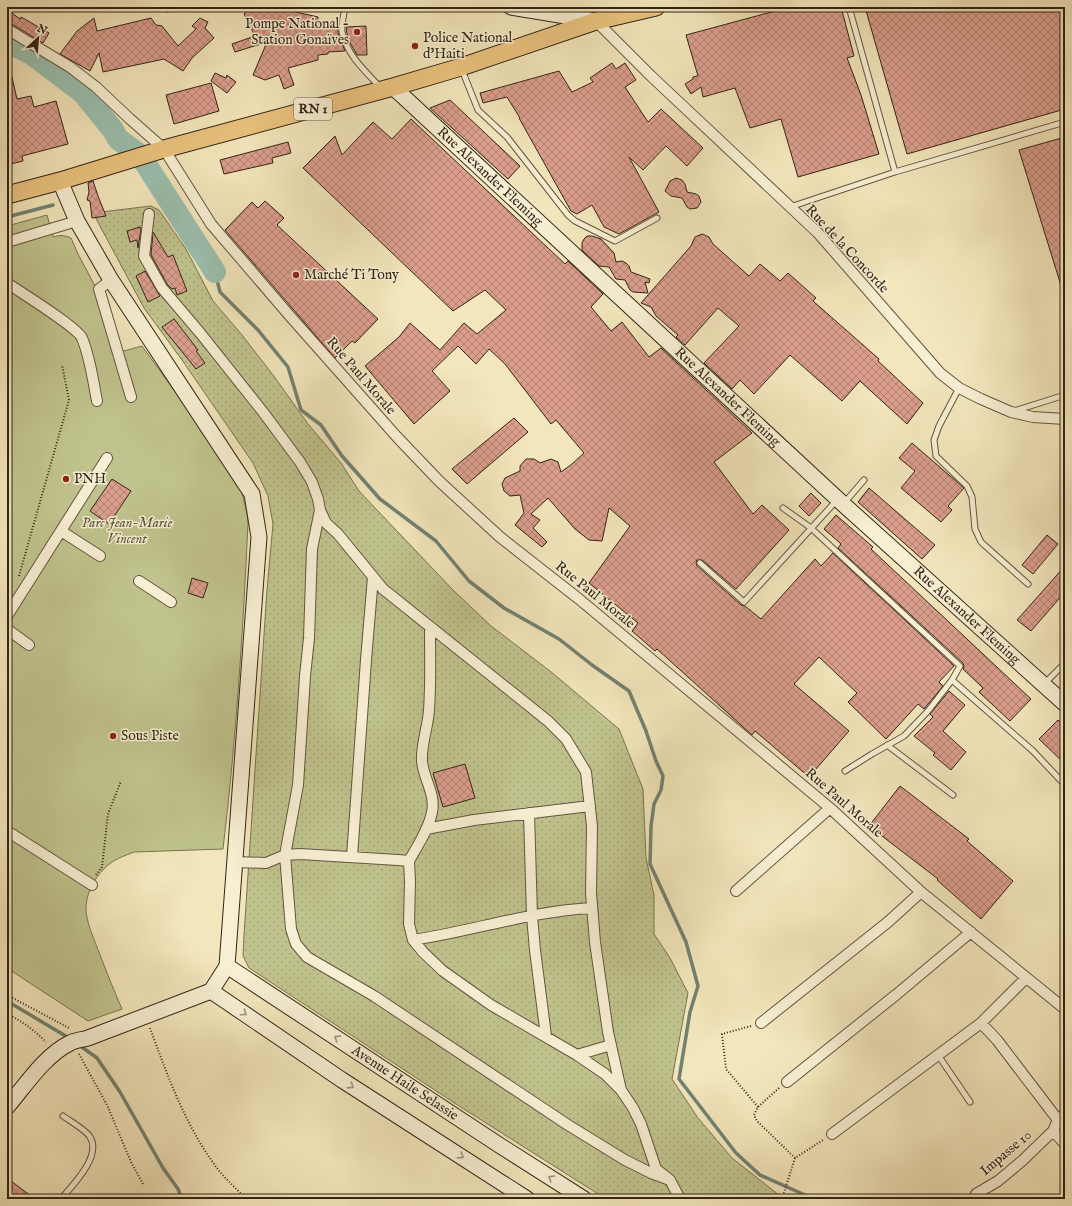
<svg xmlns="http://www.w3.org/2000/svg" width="1072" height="1206" font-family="'IM FELL English',serif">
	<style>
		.grass { fill: url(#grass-dots); stroke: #797452 }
		.green { fill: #c0c38d; stroke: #797452 }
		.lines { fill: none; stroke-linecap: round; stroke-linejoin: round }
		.stream { stroke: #718272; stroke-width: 3.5 }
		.river { stroke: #9bc0af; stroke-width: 22 }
		.building { fill: url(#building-cross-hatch); stroke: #322416 }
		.lane-casing { stroke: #625440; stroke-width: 7 }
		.street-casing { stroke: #625440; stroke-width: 12 }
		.secondary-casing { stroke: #322416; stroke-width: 17 }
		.primary-casing { stroke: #322416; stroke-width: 19 }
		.path { stroke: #322416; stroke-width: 2; stroke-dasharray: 1 2; stroke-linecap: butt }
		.lane { stroke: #f7efd3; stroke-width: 5 }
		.street { stroke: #f7efd3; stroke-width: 10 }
		.secondary { stroke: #f7efd3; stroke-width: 15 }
		.primary { stroke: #eac37e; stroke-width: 17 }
		.oneway { stroke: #9e947e }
		.poi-dot { fill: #8f2418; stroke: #f7efd3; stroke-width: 1.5 }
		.labels { text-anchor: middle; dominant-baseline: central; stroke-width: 3; stroke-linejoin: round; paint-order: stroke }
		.shield { fill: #f7efd3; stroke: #6d614f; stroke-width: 1 }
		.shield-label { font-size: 13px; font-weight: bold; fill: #322416 }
		.poi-label { font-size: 14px; fill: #322416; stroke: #f7efd3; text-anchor: start }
		.street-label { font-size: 14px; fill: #322416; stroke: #f7efd3 }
		.park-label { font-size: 14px; font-style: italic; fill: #5d543a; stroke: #f7efd3 }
	</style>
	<defs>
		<pattern id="grass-dots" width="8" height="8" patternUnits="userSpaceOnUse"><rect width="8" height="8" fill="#c0c38d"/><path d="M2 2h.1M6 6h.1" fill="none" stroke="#a5a779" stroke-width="1.8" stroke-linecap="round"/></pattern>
		<pattern id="building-cross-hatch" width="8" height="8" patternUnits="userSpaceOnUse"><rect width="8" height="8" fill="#db9e8d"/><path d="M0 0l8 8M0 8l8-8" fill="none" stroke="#b28172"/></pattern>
	</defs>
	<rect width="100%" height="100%" fill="#f3e6bc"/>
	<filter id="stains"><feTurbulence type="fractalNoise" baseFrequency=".005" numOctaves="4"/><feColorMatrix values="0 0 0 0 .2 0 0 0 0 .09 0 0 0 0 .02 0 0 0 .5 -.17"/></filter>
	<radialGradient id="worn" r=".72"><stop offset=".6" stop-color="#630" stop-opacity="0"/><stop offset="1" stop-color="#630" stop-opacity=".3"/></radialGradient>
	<!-- grass -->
	<path class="grass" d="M151,206L159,210L186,249L213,301L242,335L273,375L308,424L341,463L359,491L453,590L491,626L550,671L619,729L643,789L646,858L654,895V934L670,958L688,993L672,1079L698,1118L732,1158L779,1195L777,1199H606L456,1104L249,968L243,956L244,935L267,590L273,524L268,496L253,463L182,360L144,308L93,213Z"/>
	<!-- green -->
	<path class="green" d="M47,215L53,237C60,235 64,235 71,238L78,254L96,288L113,354L142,346L223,458L241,489L247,513L248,523C243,632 236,741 223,849L134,852C124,856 112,860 105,868C93,879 85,896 86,912C88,927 95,941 100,955C107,973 114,991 122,1009L88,1021L7,968V226Z"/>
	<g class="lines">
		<!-- stream -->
		<path class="stream" d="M7,217L53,205
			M215,272L220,292L258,330L288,367L301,410L321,425L342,456L380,499L436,541L469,581L504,608L559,639L592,665L629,691L646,731L656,761L663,776L661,790L654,804L651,826L650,864L686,942L698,986L690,1012L679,1079L736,1153L760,1175L814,1199
			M7,1001L69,1038
			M79,1045L97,1058L120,1092L163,1168L178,1189L182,1199"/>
		<!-- river -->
		<path class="river" d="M7,42L33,55L83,93L113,130L118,139L140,155L215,272"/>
	</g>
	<!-- building -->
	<path class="building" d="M252,7H282V9L318,17V23L338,22V33L345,51L328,52V54L318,55V60L288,68L294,85L284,89L279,75L265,80L253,75L267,42L235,52L232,44L255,36L244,14Z
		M790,7H841L854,56L847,58L861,95L879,154L798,177L781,119L750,128L735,88L703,97L701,87L691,94L685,84L693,79V77L698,76L686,35Z
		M865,7H1065V109L907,154Z
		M12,13L20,19L21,17L49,33L43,43L7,21Z
		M94,18L97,31L151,18L156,25L162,26L178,46L196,29L192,26L200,18L208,22L205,28L214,38L192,58L183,71L164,59L103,72L99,53L90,71L60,54L77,31Z
		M366,26L367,55H357L348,39L346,27Z
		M612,63L616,69L625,63L636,80L625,87L648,122L661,109L703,148L687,166L666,146L643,170L629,157L659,212L619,234L604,227L592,205L577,214L571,211L519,118H520L507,97L483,103L480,93L559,71L572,92L593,82L590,78Z
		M11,73L17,99L31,96L34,107L56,101L68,144L22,156L23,161L7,165V74Z
		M215,73L226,78L227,75L236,82L227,93L211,81Z
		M211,83L219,111L174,124L166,95Z
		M450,100L520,166L508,179L430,108Z
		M411,119L565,264L568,261L603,294L591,307L611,331L622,322L649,357L661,348L752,433L714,462L753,514L762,505L789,530L736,589L702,560H697L696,563L697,566L741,605L745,606L761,619L815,559L821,566L833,553L954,666L939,682L943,686L924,709L918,704L886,739L848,702L857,693L819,657L794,684L849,731L809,777L755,731L752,735L657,649L655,651L632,631L638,623L589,583L630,526L609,508L602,541L589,540L575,529L548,498L531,514L540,520L533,528L547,542L542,547L515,525L524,513L520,495L510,496L504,491L502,484L505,478L520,471V466L526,459H534L540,463L551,459L558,462L561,472L572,464L584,453L556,420L551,424L505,364L489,349L476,364L458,346L432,371L450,391L414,424L365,366L399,337L410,323L440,350L464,323L477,334L506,310L485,290L453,311L303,168L335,136L342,155L373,122L392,139Z
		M1065,137V292H1063L1019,150Z
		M288,142L291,153L272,158L273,163L224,174L220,160Z
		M676,178L682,180L685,184L687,192L696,194L699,196L701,202L697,208L690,209L687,207L682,198L671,196L665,191L670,181Z
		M93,181L98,196L106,216L92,218L90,201L87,200L89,192L88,183Z
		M265,201L284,218L277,225L378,319L355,343L352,341L335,358L225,230L252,202L258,208Z
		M140,227L141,229L138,248L137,240L130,242L127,231Z
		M153,232L168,257L173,255L187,291L177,295L175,288L172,289L167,284L155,262L151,255Z
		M702,234L709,237L713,244L749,276L760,264L780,281L788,273L816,298L813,301L879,359L878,361L923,403L907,424L860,381L842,401L790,355L754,394L740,380L732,389L704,363L739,326L718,308L685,345L676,337L678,335L656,316L651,307L641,303L691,246L695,237Z
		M587,236H592L601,239L614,253L616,262L622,261L626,263L629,266L631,272L650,279L649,283L645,282L648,293L633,292L630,290L625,280L616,279L609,267L599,266L582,250V243L584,239Z
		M145,271L160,296L148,302L136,276Z
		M174,319L198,350L196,351L205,363L196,369L162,327Z
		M514,418L528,432L467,484L452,469Z
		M912,443L964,488L948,506L952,510L941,522L901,488L915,471L899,458Z
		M112,479L131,491L109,524L90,511Z
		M869,488L935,545L922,559L858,502Z
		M811,493L821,503L809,516L799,506Z
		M836,515L873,547L871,549L1031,699L1010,721L979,692L983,688L963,669L964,666L963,663L838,548L841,544L824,529Z
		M1047,535L1058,544L1033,574L1022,565Z
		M1065,566V592L1031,631L1017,620Z
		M192,578L208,583L203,598L188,593Z
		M949,691L965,705L943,731L966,752L951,770L933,755L935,753L914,736L933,717L930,714Z
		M1058,720L1065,726V764L1039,739Z
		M465,764L475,798L443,807L433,773Z
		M900,786L969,839L967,841L1013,881L981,919L937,880L938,879L869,826Z
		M7,1178L35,1199H7Z"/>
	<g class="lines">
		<defs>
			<path id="lane" d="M162,7L167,9L170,7
				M345,7C344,15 341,24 342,32C347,55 365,71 381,88
				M849,7L895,172
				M462,70L478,110L507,137L568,215L575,221L615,241L657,218
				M790,207L895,172L1065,122
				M959,388L939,426L934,440L936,456L967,486L972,497L975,529L981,542L1028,584
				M1014,411L1065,395
				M845,502L864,480
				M783,508L811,528L960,666L952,680L1033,751L1065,785
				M700,563L744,602L837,500
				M1045,683L1065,663
				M887,745L953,795
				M845,771L872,754L904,736L928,711L952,680
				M938,1055L970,1102
				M61,1199C73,1185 102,1156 90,1137C86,1130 70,1121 63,1116"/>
			<path id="street" d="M596,21L651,76L818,233L940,373L959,388L981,399L1011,412L1033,417L1065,419
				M7,29L70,67L96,87L130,119L164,149L211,224L289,315L397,437L439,481L500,537L579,599L830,808L921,892L1065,1009
				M149,214L144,256L162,288L201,334L263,412L300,462L312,482L318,499L320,510L312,549L309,638L305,676L298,785L285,855L291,929L296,944L307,957L374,996L568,1125L625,1160L651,1173L670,1180
				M7,242L77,221
				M111,280L99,289L131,397
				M7,283C20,292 77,327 82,338C90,357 93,380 97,401
				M320,510L326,523L338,534L383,589L548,721L566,739L586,772L592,826L591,893L595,942L608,1032L621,1090
				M61,531L100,556
				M139,581L171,602
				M7,616L107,458
				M7,629L29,645
				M529,813L532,916L535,950L546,1036
				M426,829L474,820L590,806
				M7,831L92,885
				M352,857L366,660L373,577
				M409,861C417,846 429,829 432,812C436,794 423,778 422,761C421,744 428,727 429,710C431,682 430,655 430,627
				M235,862L266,863L285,855L300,854L398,860L409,861L410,881L409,924L413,940L423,952L443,971L491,1005L577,1055L605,1074L621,1090L633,1108L641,1124L656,1169L670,1180L680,1199
				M736,891L830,808
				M413,940C473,931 531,911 592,908
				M761,1023L888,922L921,892
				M981,1023L997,1040L1058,1120
				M577,1055L611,1045
				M787,1082L897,994L971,932
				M1053,1131L1065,1144
				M832,1134L981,1023L1026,978
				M976,1199V1194L998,1181L1022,1161L1053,1131L1058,1120L1065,1114"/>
			<g id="secondary">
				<path d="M511,7L596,21"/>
				<path id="s1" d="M393,87L843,504L1065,704"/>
				<path id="s2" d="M227,966L499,1145L584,1199"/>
				<path d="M211,991L342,1080L527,1199"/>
				<path d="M7,1107C25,1086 45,1055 70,1043C75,1040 82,1040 88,1038L211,991L227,966L259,537L252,494L111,280L77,221L60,181"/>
			</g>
			<path id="primary" d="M7,195L60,181L164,149L393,87L461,67L596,21L656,7"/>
		</defs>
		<!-- lane casing -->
		<use href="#lane" class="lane-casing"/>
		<!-- street casing -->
		<use href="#street" class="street-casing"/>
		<!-- secondary casing -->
		<use href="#secondary" class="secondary-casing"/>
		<!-- primary casing -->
		<use href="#primary" class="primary-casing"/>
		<!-- path -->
		<path class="path" d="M19,576L69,400L62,365
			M96,875L102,867L108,814L121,781
			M7,995L69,1028
			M7,1014C22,1021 34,1030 46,1042
			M751,1026L722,1034L726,1069L758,1107
			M150,1028C168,1077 186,1127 217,1168C225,1179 237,1189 246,1199
			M79,1054L107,1105L131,1162L143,1184
			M779,1088L758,1107L754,1115L757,1121L795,1158
			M782,1199L795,1158L823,1140"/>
		<!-- lane -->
		<use href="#lane" class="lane"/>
		<!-- street -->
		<use href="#street" class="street"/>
		<!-- secondary -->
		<use href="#secondary" class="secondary"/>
		<!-- primary -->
		<use href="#primary" class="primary"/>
	</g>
	<!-- one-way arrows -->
	<defs><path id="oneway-chevron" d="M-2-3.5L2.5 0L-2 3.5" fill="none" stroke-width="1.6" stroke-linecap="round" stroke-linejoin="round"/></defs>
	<g class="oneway">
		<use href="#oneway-chevron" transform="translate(244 1013) rotate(34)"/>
		<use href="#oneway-chevron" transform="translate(337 1038) rotate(-147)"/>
		<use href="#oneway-chevron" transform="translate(351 1086) rotate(33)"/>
		<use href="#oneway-chevron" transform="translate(461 1156) rotate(33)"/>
		<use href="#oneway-chevron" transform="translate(551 1178) rotate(-148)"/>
	</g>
	<!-- markers -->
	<g class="poi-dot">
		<circle cx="357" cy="32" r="4"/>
		<circle cx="415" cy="46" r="4"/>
		<circle cx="296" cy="275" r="4"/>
		<circle cx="66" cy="479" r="4"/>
		<circle cx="113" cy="736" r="4"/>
	</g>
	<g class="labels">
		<!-- shield labels -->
		<rect class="shield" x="294" y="98" width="38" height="22" rx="3"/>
		<g class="shield-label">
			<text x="313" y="109">RN 1</text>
		</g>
		<!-- poi labels -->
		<g class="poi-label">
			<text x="349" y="24" text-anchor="end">Pompe National -<tspan x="349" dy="16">Station Gonaïves</tspan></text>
			<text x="423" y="38">Police National<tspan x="423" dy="16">d'Haiti</tspan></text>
			<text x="304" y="275">Marché Ti Tony</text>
			<text x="74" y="479">PNH</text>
			<text x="121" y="736">Sous Piste</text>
		</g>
		<!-- street labels -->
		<g class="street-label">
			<text stroke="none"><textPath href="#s1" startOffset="132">Rue Alexander Fleming</textPath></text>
			<text transform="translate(847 249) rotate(47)">Rue de la Concorde</text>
			<text transform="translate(361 376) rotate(49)">Rue Paul Morale</text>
			<text stroke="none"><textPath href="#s1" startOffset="456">Rue Alexander Fleming</textPath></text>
			<text transform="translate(595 595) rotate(39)">Rue Paul Morale</text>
			<text stroke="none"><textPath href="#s1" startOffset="780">Rue Alexander Fleming</textPath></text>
			<text transform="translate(844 803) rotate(41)">Rue Paul Morale</text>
			<text stroke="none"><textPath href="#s2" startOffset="213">Avenue Haile Selassie</textPath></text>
			<text transform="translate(1006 1153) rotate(-40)">Impasse 10</text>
		</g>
		<!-- park labels -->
		<g class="park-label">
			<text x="127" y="523">Parc Jean-Marie<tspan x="127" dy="16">Vincent</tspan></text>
		</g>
	</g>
	<!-- margin -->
	<rect width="1072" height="1206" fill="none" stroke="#f3e6bc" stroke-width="24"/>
	<rect x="8" y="8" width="1056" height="1190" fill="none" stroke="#322416" stroke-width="2"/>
	<rect x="12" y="12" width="1048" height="1182" fill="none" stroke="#322416"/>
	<!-- north arrow -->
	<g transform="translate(38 38) rotate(26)" stroke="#f7efd3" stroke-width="3" paint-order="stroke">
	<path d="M0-3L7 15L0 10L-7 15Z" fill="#322416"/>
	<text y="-6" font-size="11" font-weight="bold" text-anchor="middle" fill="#322416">N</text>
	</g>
	<rect width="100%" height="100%" filter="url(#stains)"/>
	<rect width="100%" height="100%" fill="url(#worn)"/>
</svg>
